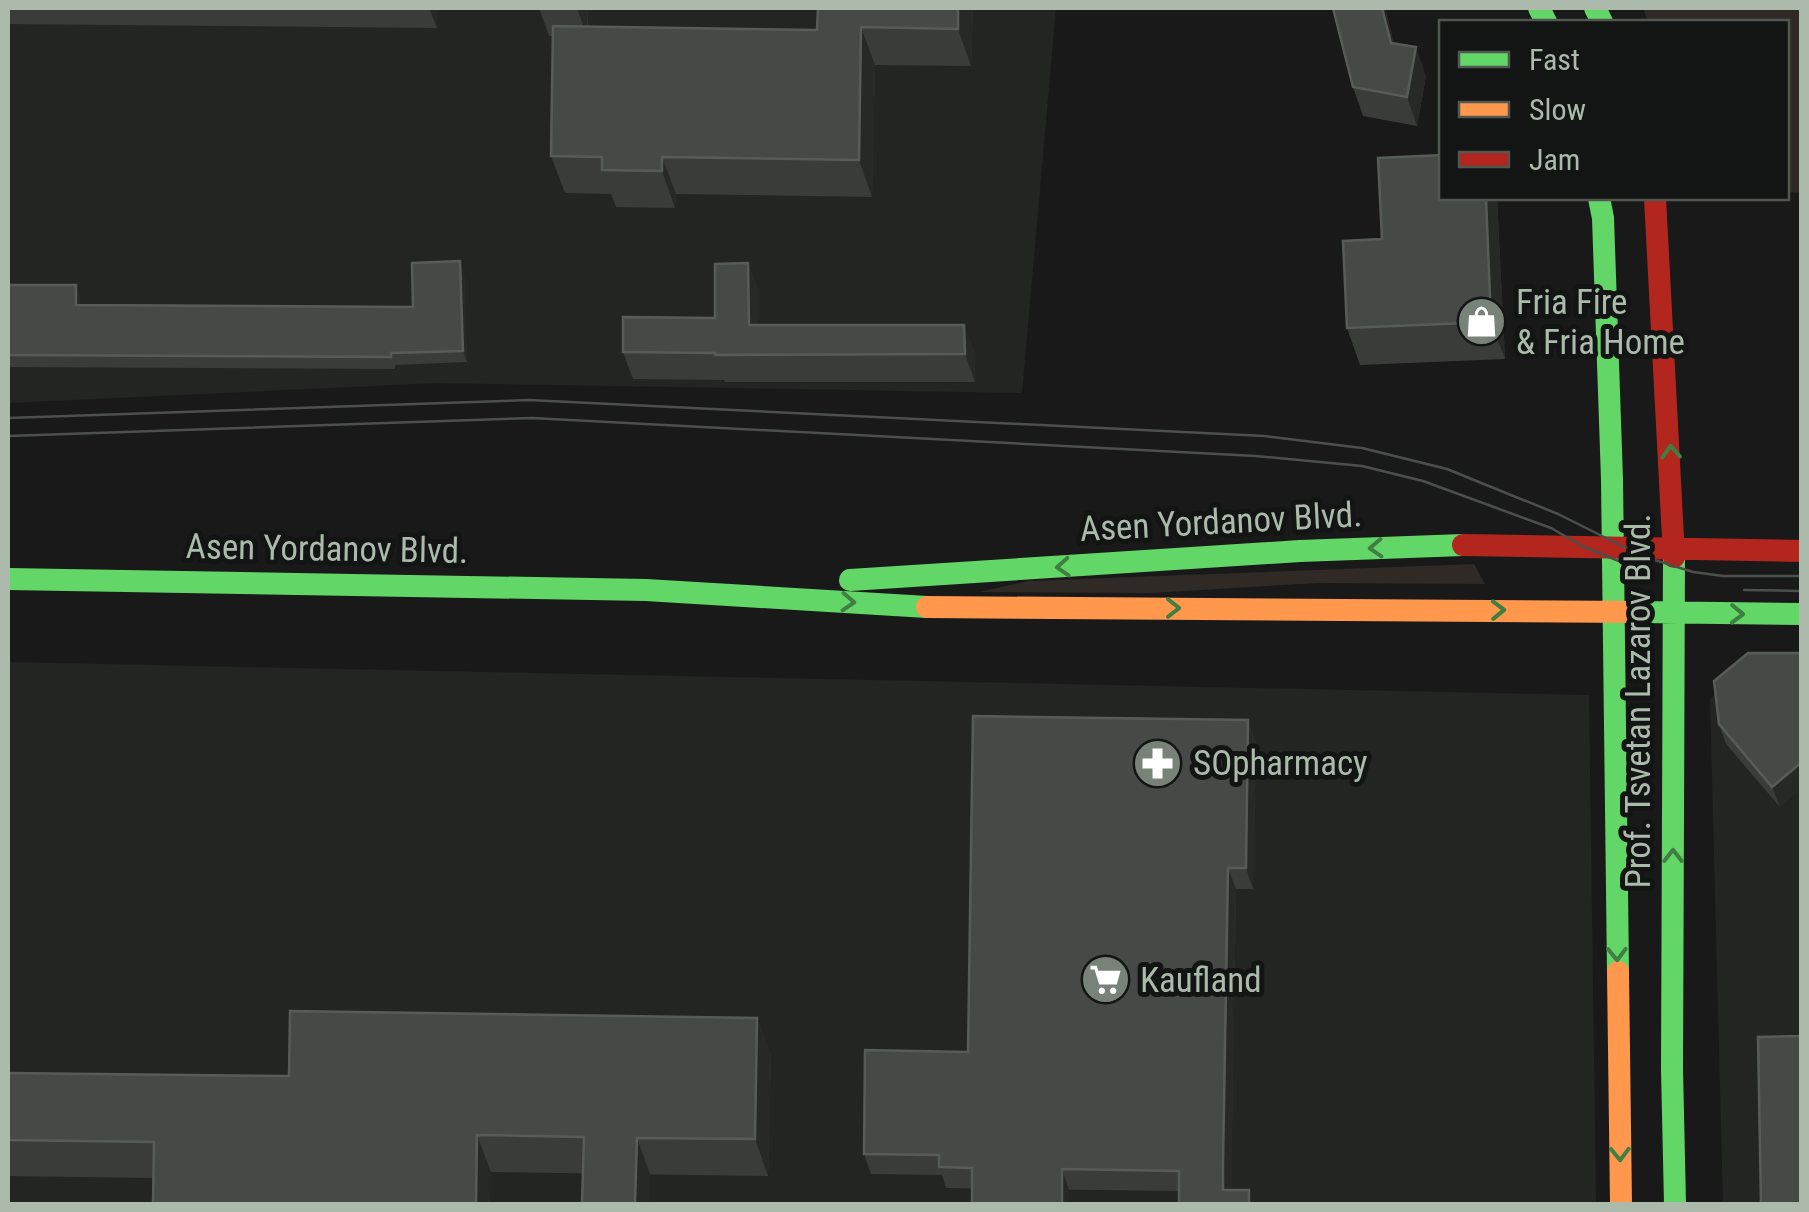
<svg xmlns="http://www.w3.org/2000/svg" width="1809" height="1212" font-family="'Roboto Condensed',sans-serif">
	<style>
		.built { fill: #232523 }
		.green { fill: #2f2a26 }
		.lines { fill: none; stroke-linecap: round; stroke-linejoin: round }
		.fast { stroke: #63d668; stroke-width: 22 }
		.slow { stroke: #ff974d; stroke-width: 22 }
		.jam { stroke: #b3261e; stroke-width: 22 }
		.tram { stroke: #4c504d; stroke-width: 2.5 }
		.wall { fill: #3a3c3a }
		.shaded-wall { fill: #272927 }
		.building { fill: #464a46; stroke: #565c56; stroke-width: 2.5 }
		.oneway { stroke: #3f7f42 }
		.labels { text-anchor: middle; dominant-baseline: central; stroke-width: 10; stroke-linejoin: round; paint-order: stroke }
		.poi-label { font-size: 35px; fill: #abbaab; stroke: #131514; text-anchor: start }
		.street-label { font-size: 35px; fill: #abbaab; stroke: #131514 }
	</style>
	<rect width="100%" height="100%" fill="#191919"/>
	<!-- built -->
	<path class="built" d="M8,8H1056L1022,393L436,383L8,403Z
		M8,662L1589,695L1596,1204H8Z
		M1750,664H1801V1204H1723L1710,699Z"/>
	<!-- green -->
	<path class="green" d="M1643,8H1801V193L1787,192L1786,22H1648Z
		M1474,564L1485,584L1318,583L1151,593L979,592L1028,581Z"/>
	<g class="lines">
		<!-- fast -->
		<path class="fast" d="M1539,8L1546,22
			M1595,8L1602,22
			M1599,198L1603,218L1612,479L1618,972
			M1674,557L1672,1069L1675,1204
			M8,579L646,590L927,607
			M850,580L1300,551L1463,545
			M1639,612L1802,614"/>
		<!-- slow -->
		<path class="slow" d="M927,607L1639,612
			M1618,972L1621,1204"/>
		<!-- jam -->
		<path class="jam" d="M1655,198L1674,557
			M1463,545L1802,551"/>
		<!-- tram -->
		<path class="tram" d="M8,418L529,400L1264,436L1362,448L1447,469L1558,514L1642,556L1693,572L1723,576H1802
			M8,436L532,418L1256,456L1362,466L1423,481L1551,528L1584,547L1641,570
			M1744,590L1802,591"/>
	</g>
	<!-- wall -->
	<path class="wall" d="M8,8H437V28L8,24Z
		M539,8H588V26L817,30L818,8H973L971,66L875,65L872,197L676,194L675,208L616,207L611,194L565,193L551,156L553,36H549Z
		M1385,8L1394,44L1426,76L1417,126L1363,116L1353,87Z
		M1497,198L1505,359L1360,365L1347,328L1382,239Z
		M460,261L464,273L467,362L395,365V369L8,367V285L80,296V305L413,307Z
		M748,263L758,290V325H964L974,352L975,382H725L724,380L633,379L623,352L715,318Z
		M1748,653L1780,807L1726,744L1719,724Z
		M1256,741L1253,889H1236L1231,1190L1179,1191L946,1188L942,1175L871,1174L864,1154L968,1052Z
		M757,1018L771,1054L768,1176L491,1172L153,1178L8,1176V1190V1073L289,1076Z"/>
	<!-- shaded-wall -->
	<path class="shaded-wall" d="M429,8H437V28Z
		M577,8H588L587,36Z
		M958,8H973L971,66L958,29Z
		M1382,8H1385L1401,72L1391,43Z
		M861,27L875,65L872,197L859,160Z
		M1416,47L1426,76L1417,126L1407,97Z
		M662,157L676,194L675,208L662,171Z
		M1486,198H1497L1505,359L1491,322Z
		M460,261L464,273L467,362L463,351Z
		M748,263L758,290V353L749,325Z
		M76,285L80,296V316L76,305Z
		M964,325L974,352L975,382L965,354Z
		M1248,720L1256,741L1253,889L1246,868Z
		M1802,762V788L1780,807L1772,787Z
		M1228,868L1236,889L1231,1204L1223,1190Z
		M757,1018L771,1054L768,1176L755,1139Z
		M477,1135L491,1172L490,1204H476Z
		M637,1138L650,1174L649,1204H635Z
		M1062,1169L1069,1190V1204H1062Z"/>
	<!-- building -->
	<path class="building" d="M818,8H958V29L861,27L859,160L662,157V171L602,170V157L551,156L553,26L817,30Z
		M1333,8H1382L1391,43L1416,47L1407,97L1353,87Z
		M1442,155V198H1486L1491,322L1347,328L1343,241L1382,239L1378,158Z
		M460,261L463,351L391,353V357L8,355V285H76V305L413,307L412,263Z
		M748,263L749,325H964L965,354L715,355V353L623,352V317L715,318V264Z
		M1748,653H1802V762L1772,787L1719,724L1714,681Z
		M973,716L1248,720L1246,868H1228L1223,1164V1190H1249V1204H1179V1171L1062,1169V1204H972V1168L939,1167V1155L864,1154L865,1050L968,1052Z
		M290,1011L757,1018L755,1139L637,1138L635,1204H582L584,1137L477,1135L476,1204H153L154,1142L8,1140V1073L289,1076Z
		M1802,1036V1204H1761L1758,1037Z"/>
	<!-- one-way arrows -->
	<defs><path id="oneway-chevron" d="M-2-3.5L2.5 0L-2 3.5" fill="none" stroke-width="1.6" stroke-linecap="round" stroke-linejoin="round" transform="scale(2.5)"/></defs>
	<g class="oneway">
		<use href="#oneway-chevron" transform="translate(1671 452) rotate(-93)"/>
		<use href="#oneway-chevron" transform="translate(1376 548) rotate(177)"/>
		<use href="#oneway-chevron" transform="translate(1063 567) rotate(176)"/>
		<use href="#oneway-chevron" transform="translate(848 602) rotate(3)"/>
		<use href="#oneway-chevron" transform="translate(1173 608)"/>
		<use href="#oneway-chevron" transform="translate(1498 610) rotate(-1)"/>
		<use href="#oneway-chevron" transform="translate(1737 614) rotate(1)"/>
		<use href="#oneway-chevron" transform="translate(1673 856) rotate(-90)"/>
		<use href="#oneway-chevron" transform="translate(1617 954) rotate(89)"/>
		<use href="#oneway-chevron" transform="translate(1620 1154) rotate(89)"/>
	</g>
	<!-- icons -->
	<defs>
		<symbol id="shop-disc" viewBox="-11 -11 22 22"><circle r="9.5" fill="#788278" stroke="#131514"/><path d="M-5-2.5h2.3a2.7 3.5 0 0 1 5.4 0H5L5.5 6h-11ZM-1.5-2.5h3a1.5 2.3 0 0 0-3 0Z" fill="#fff"/></symbol>
		<symbol id="pharmacy-disc" viewBox="-11 -11 22 22"><circle r="9.5" fill="#788278" stroke="#131514"/><path d="M-2-6h4v4h4v4h-4v4h-4v-4h-4v-4h4Z" fill="#fff"/></symbol>
		<symbol id="supermarket-disc" viewBox="-11 -11 22 22"><circle r="9.5" fill="#788278" stroke="#131514"/><path d="M-6-5.5h2.5l.6 2H6L4.5 2H-2.5L-4.4-4H-6ZM-1.5 3.2a1.3 1.3 0 1 0 .1 0ZM3 3.2a1.3 1.3 0 1 0 .1 0Z" fill="#fff"/></symbol>
	</defs>
	<g fill-rule="evenodd">
		<use href="#shop-disc" x="1454" y="294" width="55" height="55"/>
		<use href="#pharmacy-disc" x="1130" y="736" width="55" height="55"/>
		<use href="#supermarket-disc" x="1078" y="952" width="55" height="55"/>
	</g>
	<g class="labels">
		<!-- poi labels -->
		<g class="poi-label">
			<text x="1516" y="302">Fria Fire<tspan x="1516" dy="40">&amp; Fria Home</tspan></text>
			<text x="1193" y="763">SOpharmacy</text>
			<text x="1140" y="980">Kaufland</text>
		</g>
		<!-- street labels -->
		<g class="street-label">
			<text transform="translate(1221 522) rotate(-3)">Asen Yordanov Blvd.</text>
			<text transform="translate(327 549) rotate(1)">Asen Yordanov Blvd.</text>
			<text transform="translate(1638 701) rotate(-90)">Prof. Tsvetan Lazarov Blvd.</text>
		</g>
	</g>
	<!-- border -->
	<rect width="1809" height="1212" fill="none" stroke="#abbaab" stroke-width="20"/>
	<!-- legend -->
	<rect x="1439" y="20" width="350" height="180" fill="#131514" stroke="#505750" stroke-width="2.5"/>
	<rect x="1459" y="52" width="50" height="15" fill="#63d668" stroke="#505750" stroke-width="2.5"/>
	<text x="1529" y="70" font-size="30" fill="#abbaab">Fast</text>
	<rect x="1459" y="102" width="50" height="15" fill="#ff974d" stroke="#505750" stroke-width="2.5"/>
	<text x="1529" y="120" font-size="30" fill="#abbaab">Slow</text>
	<rect x="1459" y="152" width="50" height="15" fill="#b3261e" stroke="#505750" stroke-width="2.5"/>
	<text x="1529" y="170" font-size="30" fill="#abbaab">Jam</text>
</svg>
